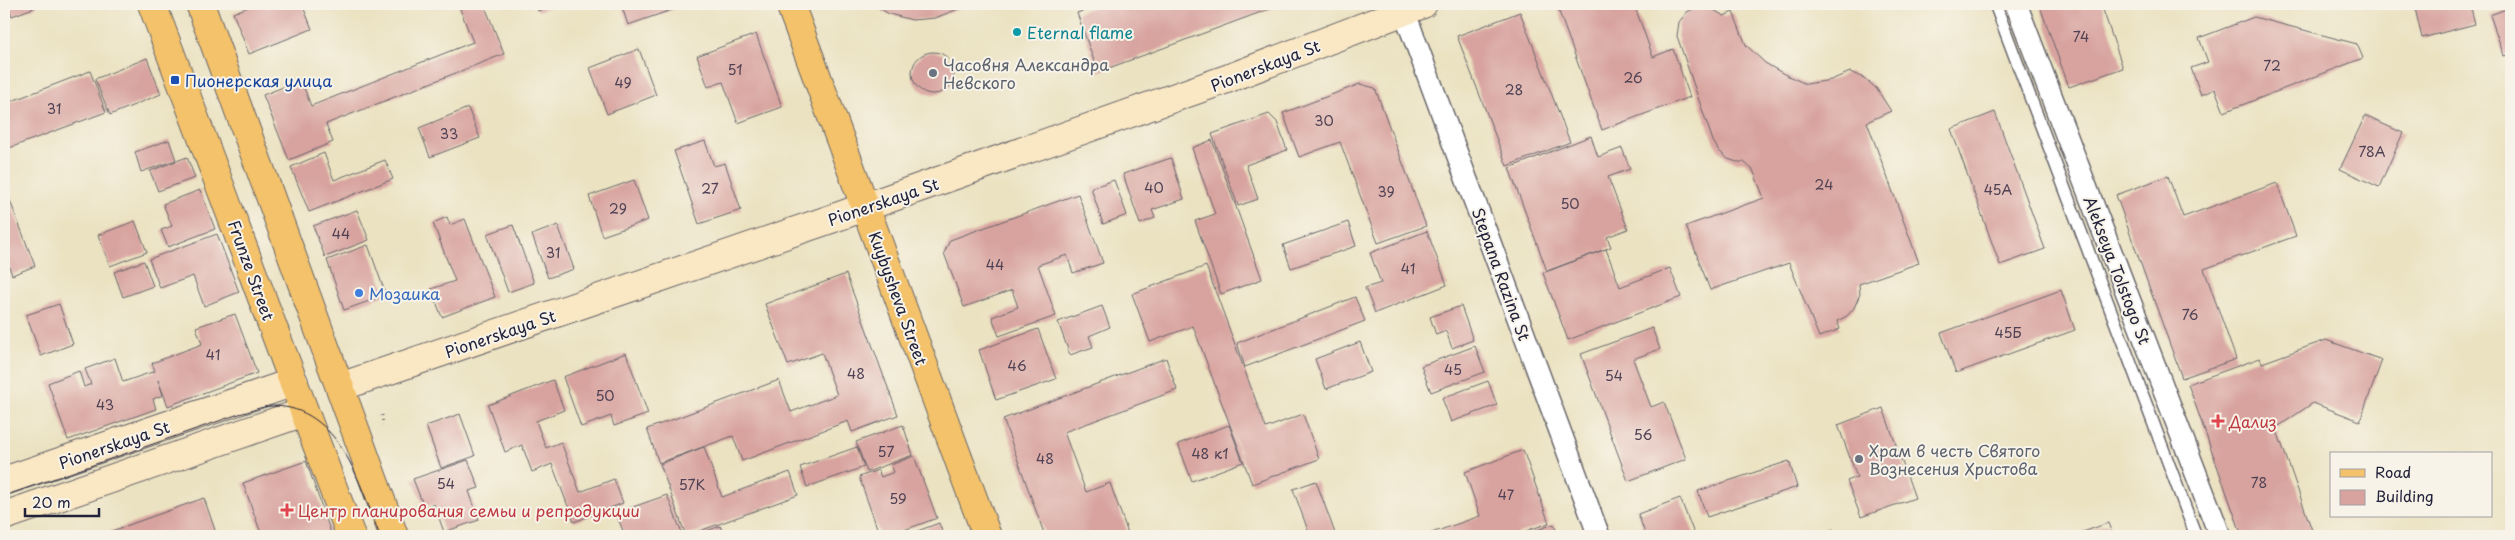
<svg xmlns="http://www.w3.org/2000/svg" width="2515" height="540" font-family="'Playpen Sans',sans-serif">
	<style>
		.building { fill: #d8a39f }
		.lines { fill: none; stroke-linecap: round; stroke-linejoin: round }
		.service-casing { stroke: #68656a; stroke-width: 14 }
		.minor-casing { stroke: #68656a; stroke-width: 24 }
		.secondary-casing { stroke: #68656a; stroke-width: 30 }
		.primary-casing { stroke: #68656a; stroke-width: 30 }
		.path { stroke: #68656a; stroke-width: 3; stroke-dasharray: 1 4; stroke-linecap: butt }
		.service { stroke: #fff; stroke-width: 11 }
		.minor { stroke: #fff; stroke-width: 21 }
		.secondary { stroke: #fae7c3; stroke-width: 28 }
		.primary { stroke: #f3c26a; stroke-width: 28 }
		.tram { stroke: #22223b; stroke-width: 1 }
		.culture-dot { fill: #0f9aa8; stroke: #f7f3e8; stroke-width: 2 }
		.worship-dot { fill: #6b7280; stroke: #f7f3e8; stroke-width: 2 }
		.transit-dot { fill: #1a4fb4; stroke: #f7f3e8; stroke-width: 2 }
		.shop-dot { fill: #3f7fe0; stroke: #f7f3e8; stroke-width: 2 }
		.health-dot { fill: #e0444e; stroke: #f7f3e8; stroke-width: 2 }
		.labels { text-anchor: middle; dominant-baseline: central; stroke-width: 4; stroke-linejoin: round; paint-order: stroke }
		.number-label { font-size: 14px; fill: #504254 }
		.culture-label { font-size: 16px; fill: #0d838f; stroke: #f7f3e8; text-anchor: start }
		.worship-label { font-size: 16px; fill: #5b616d; stroke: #f7f3e8; text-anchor: start }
		.street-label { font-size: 16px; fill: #22223b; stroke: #f7f3e8 }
		.transit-label { font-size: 16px; fill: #164399; stroke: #f7f3e8; text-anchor: start }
		.shop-label { font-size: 16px; fill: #366cbe; stroke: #f7f3e8; text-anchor: start }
		.health-label { font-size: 16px; fill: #be3a42; stroke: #f7f3e8; text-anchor: start }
	</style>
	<rect width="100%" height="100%" fill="#f7f3e8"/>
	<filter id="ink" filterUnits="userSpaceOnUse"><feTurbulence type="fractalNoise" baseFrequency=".02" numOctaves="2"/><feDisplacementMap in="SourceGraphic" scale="10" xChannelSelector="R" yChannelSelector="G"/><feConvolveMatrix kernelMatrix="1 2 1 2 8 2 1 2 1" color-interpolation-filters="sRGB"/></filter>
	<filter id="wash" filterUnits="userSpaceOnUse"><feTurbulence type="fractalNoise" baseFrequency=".0096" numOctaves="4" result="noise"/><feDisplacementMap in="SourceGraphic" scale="20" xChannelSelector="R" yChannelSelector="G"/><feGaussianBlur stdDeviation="1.12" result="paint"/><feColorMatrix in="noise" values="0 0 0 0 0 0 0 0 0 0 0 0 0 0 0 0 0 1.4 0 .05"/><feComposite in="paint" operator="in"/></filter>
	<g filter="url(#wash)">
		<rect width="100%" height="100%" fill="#ebe2c1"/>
		<g id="blocks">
			<!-- building -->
			<path class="building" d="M7,4H35L36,7L12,16Z
				M256,4H302L312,29L249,54L233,13Z
				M458,4H484L504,54L326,124L333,142L289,160L263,95L301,80L311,106L473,42Z
				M535,4H558L538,11Z
				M621,4H689L628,25Z
				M872,4H959L961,8L935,18L912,20L889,14Z
				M1102,4H1283L1098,72L1077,13Z
				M1562,4H1634L1653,57L1673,49L1690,97L1602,130L1557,6Z
				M2039,4H2101L2123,68L2069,87Z
				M2414,4H2470L2475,24L2422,38Z
				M1707,6L1724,16L1733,12L1746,45L1765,63L1784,74L1806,84L1831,80L1850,72L1864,78L1876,88L1891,111L1867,122L1919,263L1859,284L1860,294L1854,308L1847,316L1837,321L1840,329L1819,337L1789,263L1710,290L1686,226L1764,198L1753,170L1744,162H1737L1728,159L1719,151L1713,141L1677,36L1679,22L1687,12L1697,7Z
				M2511,7V54L2504,56L2490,15Z
				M1520,12L1570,142L1507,166L1457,36Z
				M2254,17L2357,44L2363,58L2224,112L2215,89L2201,95L2191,68L2208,62L2199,38Z
				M756,34L782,107L738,123L723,82L708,87L697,56Z
				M639,49L656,95L607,114L590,68Z
				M912 73a21 21 0 1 1 42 0a21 21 0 1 1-42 0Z
				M147,58L161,94L110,115L95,79Z
				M90,71L106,112L4,150V104Z
				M1360,84L1375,88L1426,226L1378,243L1340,142L1299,157L1283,113Z
				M468,108L480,138L430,157L419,128Z
				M1995,112L2045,249L2000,265L1951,129Z
				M1269,114L1277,122L1287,150L1246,165L1258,199L1238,206L1212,134Z
				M2365,116L2403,133L2379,187L2340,169Z
				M1591,136L1598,157L1622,148L1630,169L1608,177L1628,229L1607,237L1611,247L1547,271L1509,168Z
				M169,140L176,160L141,172L135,152Z
				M1212,140L1262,279L1221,294L1195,221L1215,214L1192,148Z
				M705,141L714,166L725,163L741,210L699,224L674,151Z
				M324,153L334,180L385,160L393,179L309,212L291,167Z
				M187,157L195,178L158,191L150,171Z
				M1171,158L1184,199L1152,210L1155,218L1140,224L1123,174Z
				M2168,176L2183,217L2277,183L2296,236L2204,269L2236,359L2182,378L2116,195Z
				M634,180L648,220L602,236L589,196Z
				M1114,180L1127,215L1103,224L1091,188Z
				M4,185L35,266L12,275L4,253Z
				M200,190L215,229L168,247L161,230L172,226L163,204Z
				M1078,194L1103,263L1073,273L1067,255L1038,265L1056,316L999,336L992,317L1018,307L1012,290L964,307L944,253L950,240Z
				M357,210L369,240L325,257L313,226Z
				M447,217L450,225L465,219L495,297L442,317L431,289L455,281L433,223Z
				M135,221L147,252L110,266L98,235Z
				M1348,222L1356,246L1291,268L1283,245Z
				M513,225L534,283L508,292L487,234Z
				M558,225L574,269L548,278L532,235Z
				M1427,231L1447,285L1375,313L1365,288L1381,283L1370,253Z
				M217,234L239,292L204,306L193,276L160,288L149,259Z
				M368,245L386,295L344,310L327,260Z
				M1606,249L1620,287L1670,268L1681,297L1568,340L1543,273Z
				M144,261L153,286L123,297L114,272Z
				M1206,266L1266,428L1303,414L1319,459L1252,484L1193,326L1150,342L1132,294Z
				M846,274L898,415L852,432L848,421L742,461L733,436L659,463L647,429L779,380L791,412L837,395L822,353L788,365L765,304Z
				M2061,290L2075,330L1956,373L1941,333Z
				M1355,297L1365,321L1245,367L1237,343Z
				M59,304L73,344L41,356L26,315Z
				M1102,306L1110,327L1089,336L1093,347L1070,355L1058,322Z
				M1461,306L1473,340L1452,348L1446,331L1436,335L1430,317Z
				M235,314L257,373L168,406L158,380L163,395L153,399L156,409L68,440L48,383L79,371L84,387L91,384L85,369L115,358L123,382L155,371L152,363L202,344L196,327Z
				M1652,328L1660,349L1633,359L1651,407L1664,402L1686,459L1628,481L1581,354Z
				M1038,329L1056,379L996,400L979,350Z
				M2326,340L2382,360L2360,421L2313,403L2276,428L2314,536H2242L2188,384L2260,358L2262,363Z
				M1360,342L1371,372L1326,389L1315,359Z
				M1475,346L1485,372L1431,392L1421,366Z
				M626,353L648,414L614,426L611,416L581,427L563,377Z
				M1166,358L1177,390L1064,432L1086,492L1110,483L1129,536H1045L1003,419Z
				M553,380L564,410L536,421L546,448L561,442L580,492L614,479L623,503L574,522L552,464L532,472L522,445L505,452L488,405Z
				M1488,381L1497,405L1451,422L1442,398Z
				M1883,408L1915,498L1861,517L1847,481L1857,477L1838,425Z
				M460,414L475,456L441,468L426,426Z
				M903,425L913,455L867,472L856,442Z
				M1229,425L1243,462L1192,481L1178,444Z
				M704,447L722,497L790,472L798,495L686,536L660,464Z
				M857,447L864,467L807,487L800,467Z
				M1523,450L1549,523L1511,536H1423L1480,516L1465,472Z
				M914,456L937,518L888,536H880L859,477L878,470L881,477L894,472L891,465Z
				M468,460L479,488L469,491L479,520L444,532L434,504L424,507L413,479Z
				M306,461L332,536H262L243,483Z
				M1789,461L1797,487L1707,517L1698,491Z
				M1316,481L1336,536H1310L1293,489Z
				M667,495L683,536H625L616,513Z
				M204,498L217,536H98Z
				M1680,498L1695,536H1646L1638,514Z
				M939,523L944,536H904Z
				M2108,523L2113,536H2072Z
				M1554,524L1558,536H1520Z
				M720,526L724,536H693Z
				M1833,529L1836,536H1804L1816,530L1819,535Z"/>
		</g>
	</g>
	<g filter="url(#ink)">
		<use href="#blocks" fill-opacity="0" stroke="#68656a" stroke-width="1"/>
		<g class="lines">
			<defs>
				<path id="service" d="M1995,4L2196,536"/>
				<path id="minor" d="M2016,4L2220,536
					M1404,11L1599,536"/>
				<path id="secondary" d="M340,387L831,219L1224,80L1423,4
					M4,481L294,382
					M4,516L304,412"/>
				<path id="primary" d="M152,4L351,536
					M200,4L394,536
					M790,4L987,536"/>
			</defs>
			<!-- service casing -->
			<use href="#service" class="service-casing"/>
			<!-- minor casing -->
			<use href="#minor" class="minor-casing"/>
			<!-- secondary casing -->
			<use href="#secondary" class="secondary-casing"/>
			<!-- primary casing -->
			<use href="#primary" class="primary-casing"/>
			<!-- path -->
			<path class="path" d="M382,415L383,425"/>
			<!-- service -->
			<use href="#service" class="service"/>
			<!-- minor -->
			<use href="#minor" class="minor"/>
			<!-- secondary -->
			<use href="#secondary" class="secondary"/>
			<!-- primary -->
			<use href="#primary" class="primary"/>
			<!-- tram -->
			<path class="tram" d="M4,496L239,414C249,412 262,406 272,406C340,406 360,485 380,536"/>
		</g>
	</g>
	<!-- markers -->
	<circle class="culture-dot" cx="1017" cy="32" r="5"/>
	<g class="worship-dot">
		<circle cx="933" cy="73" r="5"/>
		<circle cx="1859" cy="459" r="5"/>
	</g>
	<rect class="transit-dot" x="170" y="75" width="10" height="10" rx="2.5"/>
	<circle class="shop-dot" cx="359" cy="293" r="5"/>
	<g class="health-dot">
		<path d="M2215.5 413.5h5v5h5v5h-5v5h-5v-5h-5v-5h5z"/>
		<path d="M284.5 502.5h5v5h5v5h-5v5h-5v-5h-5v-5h5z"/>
	</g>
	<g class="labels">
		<!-- number labels -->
		<g class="number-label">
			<text x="2081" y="36">74</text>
			<text x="2272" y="65">72</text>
			<text x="735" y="69">51</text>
			<text x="1633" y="77">26</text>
			<text x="623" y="82">49</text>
			<text x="1514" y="89">28</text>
			<text x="54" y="108">31</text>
			<text x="1324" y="120">30</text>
			<text x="449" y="133">33</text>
			<text x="2372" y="151">78А</text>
			<text x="1824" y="184">24</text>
			<text x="1154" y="187">40</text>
			<text x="710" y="188">27</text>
			<text x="1998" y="189">45А</text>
			<text x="1386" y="191">39</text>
			<text x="1570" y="203">50</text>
			<text x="618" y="208">29</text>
			<text x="341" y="233">44</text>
			<text x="553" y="252">31</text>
			<text x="995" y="264">44</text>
			<text x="1408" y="268">41</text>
			<text x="2190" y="314">76</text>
			<text x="2008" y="332">45Б</text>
			<text x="213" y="354">41</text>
			<text x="1017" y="365">46</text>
			<text x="1453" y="369">45</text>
			<text x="856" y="373">48</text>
			<text x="1614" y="375">54</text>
			<text x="605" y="395">50</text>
			<text x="105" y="404">43</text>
			<text x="1643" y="434">56</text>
			<text x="886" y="451">57</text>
			<text x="1210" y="453">48 к1</text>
			<text x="1045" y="458">48</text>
			<text x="2259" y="482">78</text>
			<text x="446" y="483">54</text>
			<text x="692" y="484">57К</text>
			<text x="1506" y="494">47</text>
			<text x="898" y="498">59</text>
		</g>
		<!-- culture labels -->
		<g class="culture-label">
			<text x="1027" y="32">Eternal flame</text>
		</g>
		<!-- worship labels -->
		<g class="worship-label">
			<text x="943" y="64">Часовня Александра<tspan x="943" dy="18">Невского</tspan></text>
			<text x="1869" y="450">Храм в честь Святого<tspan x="1869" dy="18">Вознесения Христова</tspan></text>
		</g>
		<!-- street labels -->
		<g class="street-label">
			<text transform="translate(1265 65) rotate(-21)">Pionerskaya St</text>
			<text transform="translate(883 201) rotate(-19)">Pionerskaya St</text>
			<text transform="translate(252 270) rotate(70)">Frunze Street</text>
			<text transform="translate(2118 270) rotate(69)">Alekseya Tolstogo St</text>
			<text transform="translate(1502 274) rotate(70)">Stepana Razina St</text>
			<text transform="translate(899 298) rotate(70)">Kuybysheva Street</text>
			<text transform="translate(500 333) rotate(-19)">Pionerskaya St</text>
			<text transform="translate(114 444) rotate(-19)">Pionerskaya St</text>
		</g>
		<!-- transit labels -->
		<g class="transit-label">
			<text x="185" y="80">Пионерская улица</text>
		</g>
		<!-- shop labels -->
		<g class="shop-label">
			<text x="369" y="293">Мозаика</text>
		</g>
		<!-- health labels -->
		<g class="health-label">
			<text x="2229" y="421">Дализ</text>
			<text x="298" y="510">Центр планирования семьи и репродукции</text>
		</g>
	</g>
	<!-- margin -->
	<rect width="2515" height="540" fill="none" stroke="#f7f3e8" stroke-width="20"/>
	<!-- legend -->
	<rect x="2330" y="452" width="162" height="65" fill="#f7f3e8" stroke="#a29fa3"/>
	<rect x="2340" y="469" width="25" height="8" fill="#f3c26a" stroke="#a29fa3"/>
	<text x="2375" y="478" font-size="15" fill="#22223b">Road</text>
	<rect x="2340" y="490" width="25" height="15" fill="#d8a39f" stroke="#a29fa3"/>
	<text x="2375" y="502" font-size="15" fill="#22223b">Building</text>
	<!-- scale -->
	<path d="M25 508v8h74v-8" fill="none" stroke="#22223b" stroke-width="2.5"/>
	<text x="32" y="508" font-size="15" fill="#22223b" stroke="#f7f3e8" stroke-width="4" paint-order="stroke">20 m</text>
</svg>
